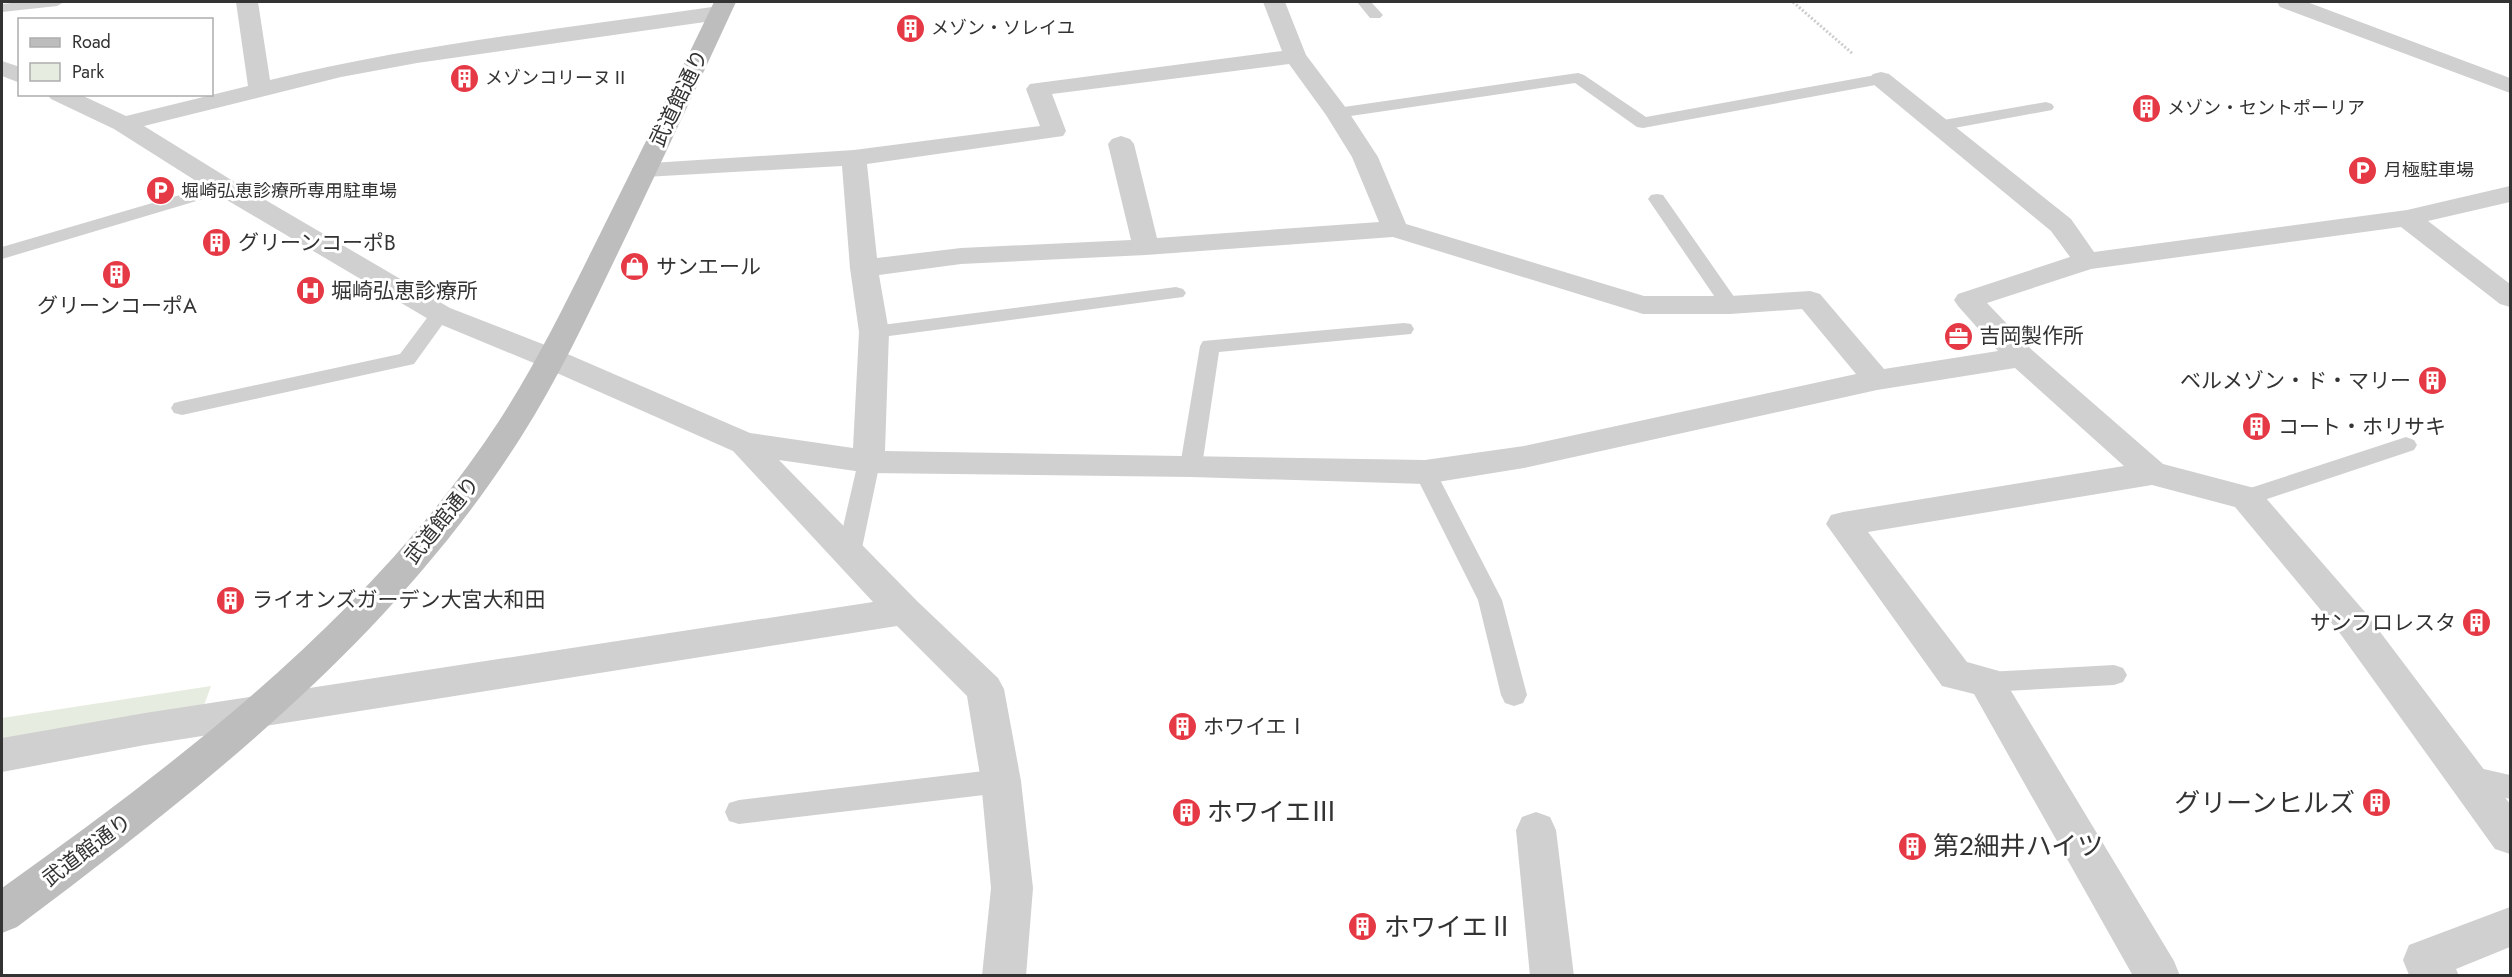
<svg xmlns="http://www.w3.org/2000/svg" width="2512" height="977" font-family="Jost,'Noto Sans JP',sans-serif">
	<style>
		.green { fill: #e6ecdf }
		.lines { fill: none; stroke-linecap: round; stroke-linejoin: round }
		.path { stroke: #cdcdcd; stroke-width: 3; stroke-dasharray: 2 2; stroke-linecap: butt }
		.lane { fill: #d0d0d0; fill-rule: evenodd }
		.street { fill: #d0d0d0; fill-rule: evenodd }
		.secondary { fill: #bdbdbd; fill-rule: evenodd }
		.labels { text-anchor: middle; dominant-baseline: central; stroke-width: 6; stroke-linejoin: round; paint-order: stroke }
		.far-poi-label { font-size: 18px; fill: #333; stroke: #fff; text-anchor: start }
		.street-label { font-size: 21px; fill: #333; stroke: #fff }
		.poi-label { font-size: 21px; fill: #333; stroke: #fff; text-anchor: start }
		.near-poi-label { font-size: 26px; fill: #333; stroke: #fff; text-anchor: start }
	</style>
	<rect width="100%" height="100%" fill="#fff"/>
	<!-- green -->
	<path class="green" d="M211,686L202,711L2,741V718Z"/>
	<g class="lines">
		<!-- path -->
		<path class="path" d="M1793,2L1853,54"/>
		<!-- lane -->
		<path class="lane" d="M21,2H64L57,6L2,12V4Z
			M1357,2H1371L1383,15L1380,18H1370Z
			M1578,73L1584,75L1646,117L1881,74L1889,79L1881,84L1643,128L1637,127L1575,83L1337,118L1329,113L1337,108Z
			M2046,102L2052,104L2054,107L2052,110L1938,131L1930,126L1938,121Z
			M224,182L230,183L233,187L230,191L2,259V247Z
			M1657,194L1663,195L1737,301L1740,305L1737,309H1723L1648,199L1651,195Z
			M1176,287L1183,289L1186,293L1183,297L874,338L867,337L864,332L867,327L874,326Z
			M440,308L447,310L450,314L414,364L182,415L174,413L171,408L174,403L182,401L400,354L433,310Z
			M1404,323L1411,324L1414,329L1411,334L1219,352L1202,466L1199,472L1191,474L1183,472L1180,466L1200,346L1203,341Z
			M2406,437L2414,440L2417,445L2414,450L2246,506L2238,504L2235,498L2238,492Z
			M869,454L877,456L880,462L861,553L857,559L849,562L841,559L837,553L858,462L861,456Z
			M1425,464L1433,466L1436,472L1502,600L1527,695L1523,703L1514,706L1505,703L1501,695L1478,600L1414,472L1417,466Z
			M2114,665L2123,668L2127,675L2123,682L2114,685L1986,692L1977,689L1973,682L1977,675L1986,672Z
			M2466,765L2510,775V799L2456,785L2452,777L2456,769Z
			M1001,769L1011,773L1015,781L1011,789L1001,793L739,824L729,821L725,812L729,803L739,800Z"/>
		<!-- street -->
		<path class="street" d="M236,2H258L270,80C418,44 569,28 719,6L727,8L730,13L727,18L719,20L417,63L341,77L144,126L233,181L450,308L563,352L750,433L853,448L859,332L850,268L842,166L645,177L636,174L632,169L636,164L854,150L1040,126L1026,89L1030,84L1282,51L1263,2H1285L1306,55L1346,108L1378,157L1406,224L1644,296H1730L1810,291L1820,294L1884,369L1998,351L1958,306L1954,300L1958,294L2070,257L2051,231L1873,84L1869,79L1873,74L1881,72L1889,74L2071,219L2094,252L2407,210L2510,186V202L2428,221L2510,284V307L2500,304L2401,227L2091,269L1987,303L2032,350L2163,464L2258,489L2365,612L2510,804V854L2495,849L2339,632L2235,507L2152,485L1868,532L1967,662L1999,671L2174,961L2180,976H2133L1974,694L1942,686L1826,524L1831,515L1843,512L2124,466L2015,368L1877,390L1524,468L1425,484L1191,477L869,473L779,460L917,601L998,678L1004,689L1021,781L1033,888L1026,976H982L991,888L981,781L967,696L897,626L145,745L2,772V738L145,713L873,602L733,451L541,366L430,320L215,193L114,129L51,99L47,94H79L126,116L248,86ZM1289,64L1326,115L1352,157L1379,222L1157,238L1134,144L1130,139L1121,136L1112,139L1108,144L1131,240L961,248L877,258L867,164L1063,136L1066,131L1052,94ZM1393,237L1643,314H1730L1802,309L1856,374L1524,446L1425,460L885,451L889,332L879,275L961,264L1146,255Z
			M2277,2H2307L2510,78V93L2280,7Z
			M2,61L20,67V83L2,76Z
			M1536,812L1550,817L1556,830L1574,976H1530L1516,830L1522,817Z
			M2510,907V947L2456,969L2459,976L2409,975L2403,960L2409,945Z"/>
		<!-- secondary -->
		<path class="secondary" d="M714,2H736C701,78 665,154 629,230C595,300 563,371 521,437C394,638 205,786 17,927L2,933V888C187,756 372,614 499,421C538,361 569,296 601,232C639,155 677,79 714,2Z"/>
	</g>
	<!-- icons -->
	<defs>
		<symbol id="building-disc" viewBox="-11 -11 22 22"><circle r="9.5" fill="#e63946" stroke="#fff"/><path d="M-4-6H4V6H1V3H-1V6H-4ZM-2.5-4.3h1.7v1.8h-1.7ZM.8-4.3h1.7v1.8H.8ZM-2.5-1h1.7V.8h-1.7ZM.8-1h1.7V.8H.8Z" fill="#fff"/></symbol>
		<symbol id="parking-disc" viewBox="-11 -11 22 22"><circle r="9.5" fill="#e63946" stroke="#fff"/><path d="M-3.5-5.5H1a3.5 3.5 0 0 1 0 7H-1V5.5H-3.5ZM-1-3.4V-.6H.8a1.4 1.4 0 0 0 0-2.8Z" fill="#fff"/></symbol>
		<symbol id="shop-disc" viewBox="-11 -11 22 22"><circle r="9.5" fill="#e63946" stroke="#fff"/><path d="M-5-2.5h2.3a2.7 3.5 0 0 1 5.4 0H5L5.5 6h-11ZM-1.5-2.5h3a1.5 2.3 0 0 0-3 0Z" fill="#fff"/></symbol>
		<symbol id="hospital-disc" viewBox="-11 -11 22 22"><circle r="9.5" fill="#e63946" stroke="#fff"/><path d="M-5-5h3v3.5h4V-5h3V5h-3V1.5h-4V5h-3Z" fill="#fff"/></symbol>
		<symbol id="office-disc" viewBox="-11 -11 22 22"><circle r="9.5" fill="#e63946" stroke="#fff"/><path d="M-6-3h4V-5.5h4V-3h4V5H-6ZM-1-4.5V-3h2v-1.5ZM-6 0V1H6V0Z" fill="#fff"/></symbol>
	</defs>
	<g fill-rule="evenodd">
		<use href="#building-disc" x="894" y="12" width="33" height="33"/>
		<use href="#building-disc" x="448" y="62" width="33" height="33"/>
		<use href="#building-disc" x="2130" y="92" width="33" height="33"/>
		<use href="#parking-disc" x="2346" y="154" width="33" height="33"/>
		<use href="#parking-disc" x="144" y="174" width="33" height="33"/>
		<use href="#building-disc" x="200" y="226" width="33" height="33"/>
		<use href="#shop-disc" x="618" y="250" width="33" height="33"/>
		<use href="#building-disc" x="100" y="258" width="33" height="33"/>
		<use href="#hospital-disc" x="294" y="274" width="33" height="33"/>
		<use href="#office-disc" x="1942" y="320" width="33" height="33"/>
		<use href="#building-disc" x="2416" y="364" width="33" height="33"/>
		<use href="#building-disc" x="2240" y="410" width="33" height="33"/>
		<use href="#building-disc" x="214" y="584" width="33" height="33"/>
		<use href="#building-disc" x="2460" y="606" width="33" height="33"/>
		<use href="#building-disc" x="1166" y="710" width="33" height="33"/>
		<use href="#building-disc" x="2360" y="786" width="33" height="33"/>
		<use href="#building-disc" x="1170" y="796" width="33" height="33"/>
		<use href="#building-disc" x="1896" y="830" width="33" height="33"/>
		<use href="#building-disc" x="1346" y="910" width="33" height="33"/>
	</g>
	<g class="labels">
		<!-- far-poi labels -->
		<g class="far-poi-label">
			<text x="931" y="28">メゾン・ソレイユ</text>
			<text x="485" y="78">メゾンコリーヌⅡ</text>
			<text x="2167" y="108">メゾン・セントポーリア</text>
			<text x="2384" y="170">月極駐車場</text>
			<text x="181" y="191">堀崎弘恵診療所専用駐車場</text>
		</g>
		<!-- street labels -->
		<g class="street-label">
			<text transform="translate(679 98) rotate(-64)">武道館通り</text>
			<text transform="translate(442 520) rotate(-51)">武道館通り</text>
			<text transform="translate(87 850) rotate(-37)">武道館通り</text>
		</g>
		<!-- poi labels -->
		<g class="poi-label">
			<text x="238" y="243">グリーンコーポB</text>
			<text x="656" y="267">サンエール</text>
			<text x="331" y="291">堀崎弘恵診療所</text>
			<text x="117" y="306" text-anchor="middle">グリーンコーポA</text>
			<text x="1979" y="336">吉岡製作所</text>
			<text x="2411" y="381" text-anchor="end">ベルメゾン・ド・マリー</text>
			<text x="2278" y="427">コート・ホリサキ</text>
			<text x="252" y="600">ライオンズガーデン大宮大和田</text>
			<text x="2456" y="623" text-anchor="end">サンフロレスタ</text>
			<text x="1203" y="727">ホワイエⅠ</text>
		</g>
		<!-- near-poi labels -->
		<g class="near-poi-label">
			<text x="2355" y="803" text-anchor="end">グリーンヒルズ</text>
			<text x="1207" y="812">ホワイエⅢ</text>
			<text x="1933" y="846">第2細井ハイツ</text>
			<text x="1384" y="927">ホワイエⅡ</text>
		</g>
	</g>
	<!-- border -->
	<rect width="2512" height="977" fill="none" stroke="#333333" stroke-width="6"/>
	<!-- legend -->
	<rect x="18" y="18" width="195" height="78" fill="#ffffff" stroke="#adadad" stroke-width="1.5"/>
	<rect x="30" y="38" width="30" height="9" fill="#bdbdbd" stroke="#adadad" stroke-width="1.5"/>
	<text x="72" y="48" font-size="18" fill="#333333">Road</text>
	<rect x="30" y="63" width="30" height="18" fill="#e6ecdf" stroke="#adadad" stroke-width="1.5"/>
	<text x="72" y="78" font-size="18" fill="#333333">Park</text>
</svg>
